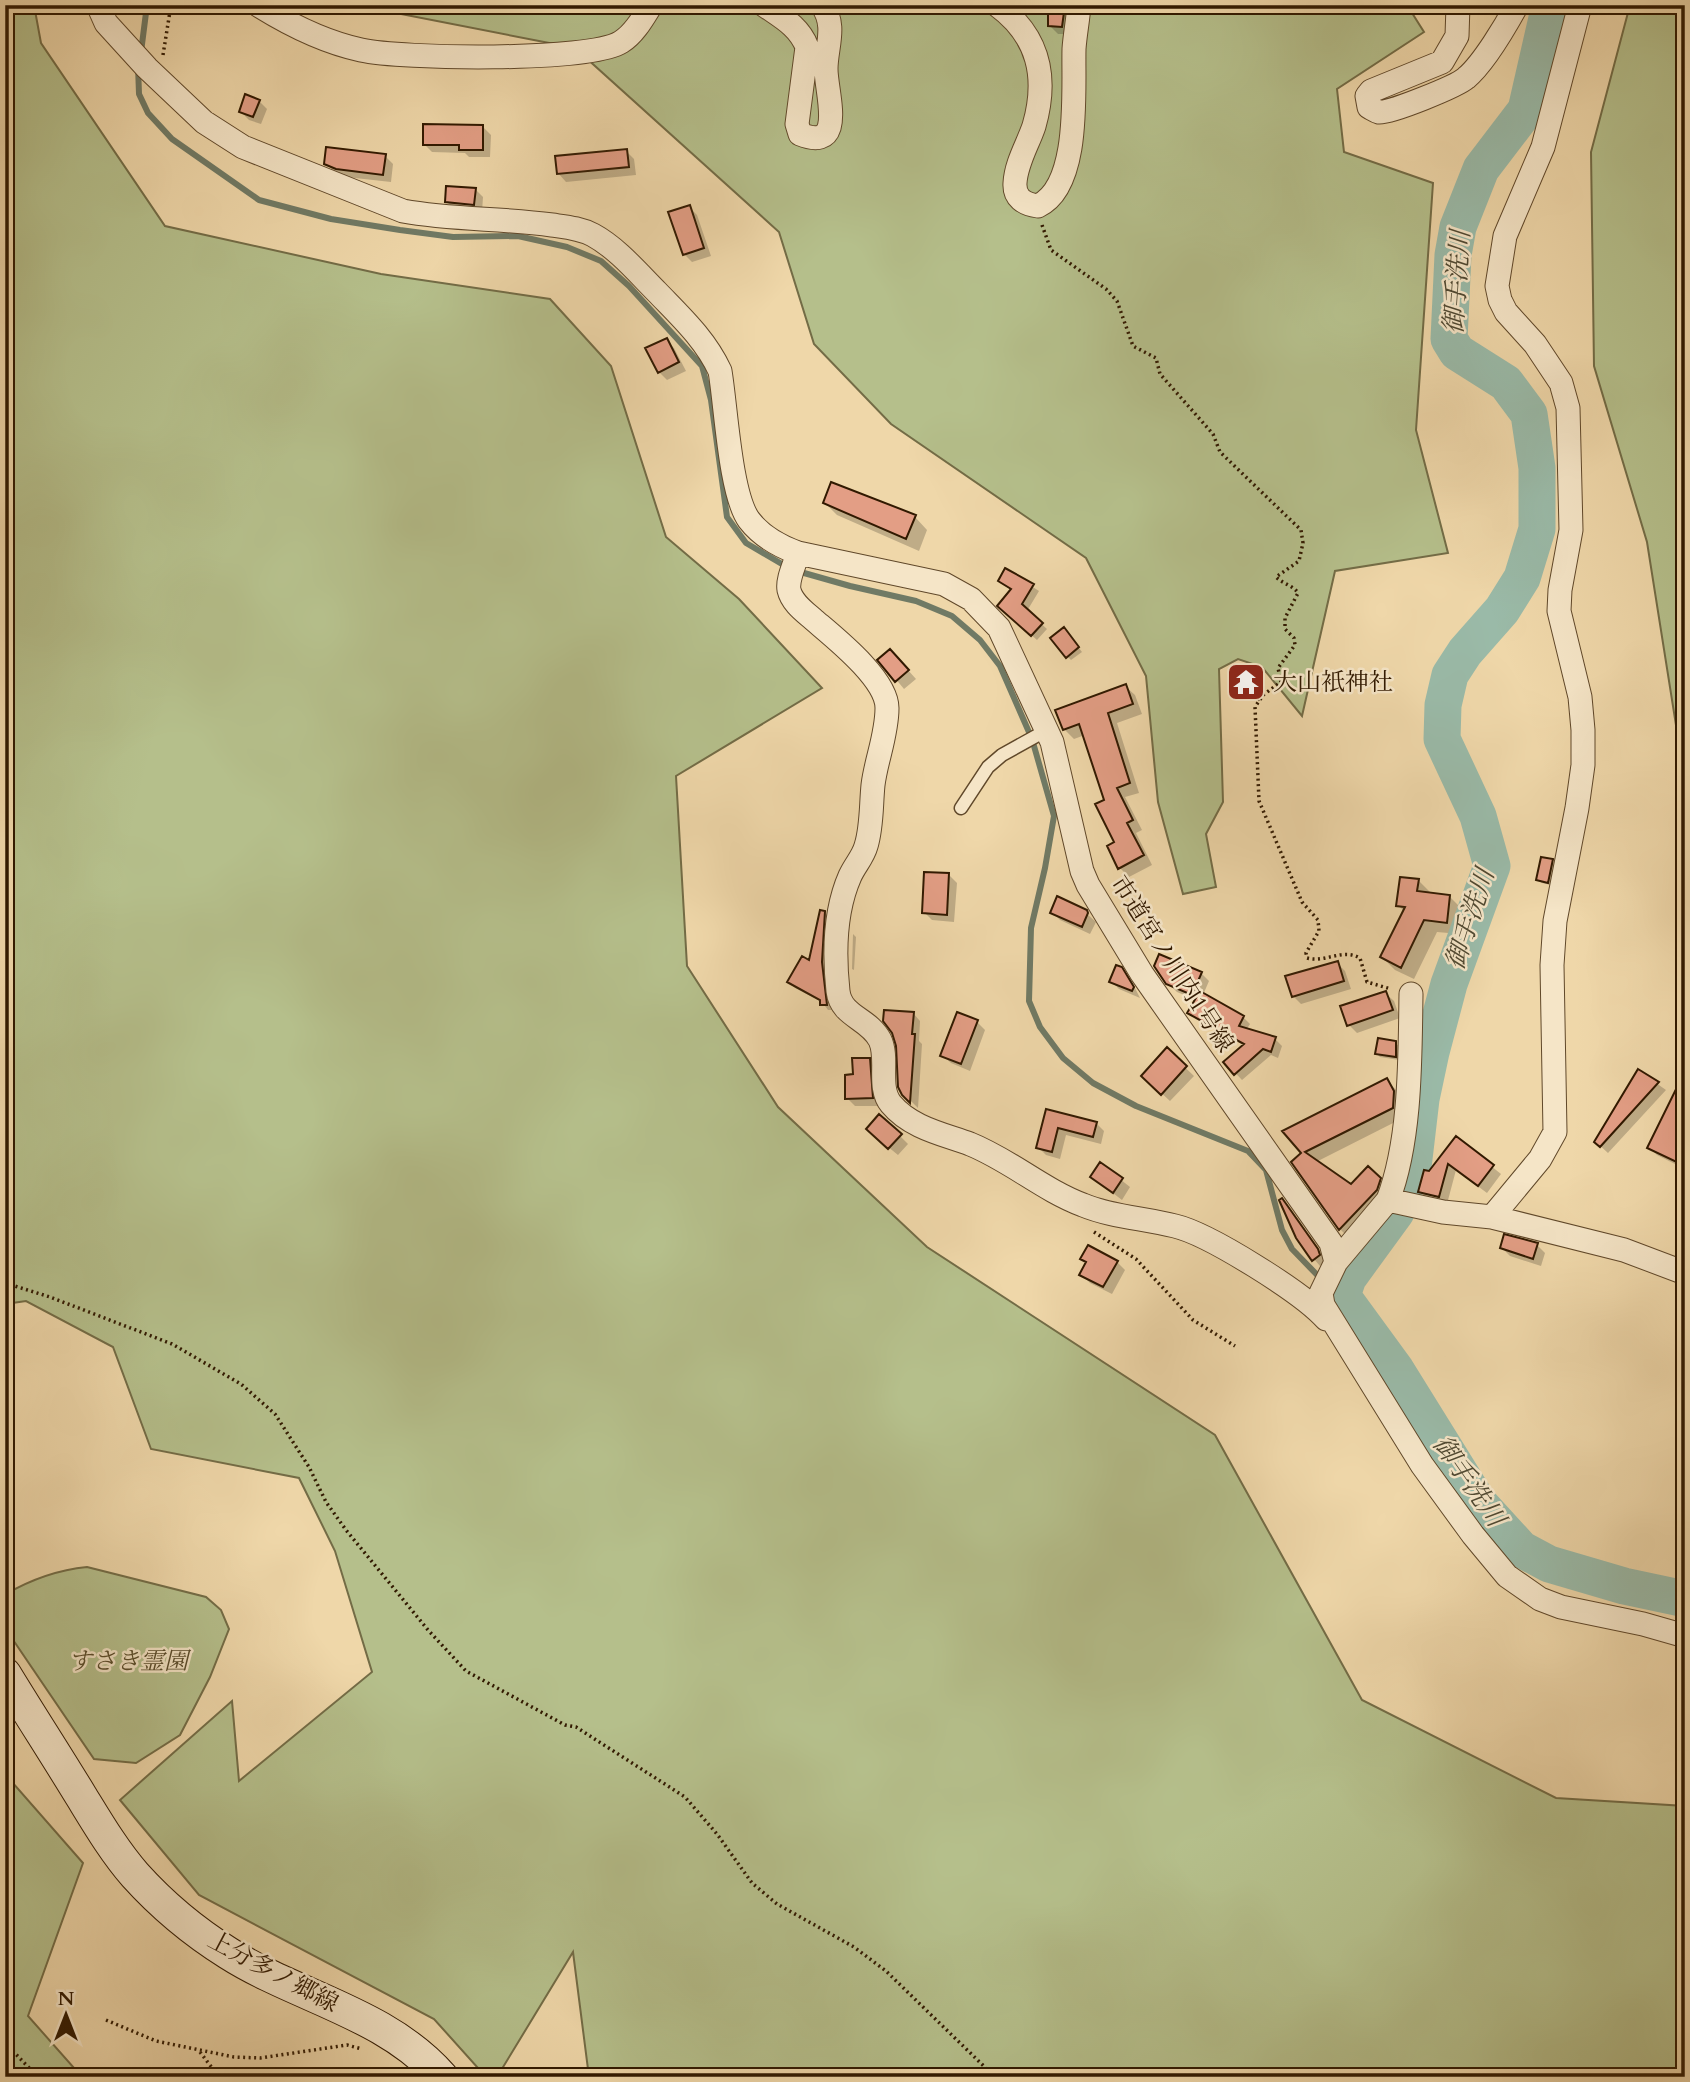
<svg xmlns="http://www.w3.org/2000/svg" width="1690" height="2082" font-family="Cardo,'Noto Serif JP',serif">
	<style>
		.green { fill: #b5bf8b; stroke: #736c46; stroke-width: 2 }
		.shadow { fill: #0003 }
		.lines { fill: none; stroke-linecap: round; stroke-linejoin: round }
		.stream { stroke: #707a65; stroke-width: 6 }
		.river { stroke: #9abaa8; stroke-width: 37 }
		.building { fill: #e39e85; stroke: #311900; stroke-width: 2 }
		.service-casing { stroke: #60482a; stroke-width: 15 }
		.minor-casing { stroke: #60482a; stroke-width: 25 }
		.secondary-casing { stroke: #311900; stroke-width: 34 }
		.path { stroke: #311900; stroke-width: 3.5; stroke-dasharray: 2 3.5; stroke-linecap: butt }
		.service { stroke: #f5e5c7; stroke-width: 12 }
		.minor { stroke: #f5e5c7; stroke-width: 23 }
		.secondary { stroke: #f5e5c7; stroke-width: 32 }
		.labels { text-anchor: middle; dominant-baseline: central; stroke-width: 5; stroke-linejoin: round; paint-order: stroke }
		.poi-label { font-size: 24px; fill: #311900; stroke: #f5e5c7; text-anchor: start }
		.street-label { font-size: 24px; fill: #311900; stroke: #f5e5c7 }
		.park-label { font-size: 24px; font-style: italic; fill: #594b2a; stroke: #f5e5c7 }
		.water-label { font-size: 26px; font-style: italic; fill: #504932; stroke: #f5e5c7 }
	</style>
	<rect width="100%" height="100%" fill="#efd7a9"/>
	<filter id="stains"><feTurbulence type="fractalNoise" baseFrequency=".00286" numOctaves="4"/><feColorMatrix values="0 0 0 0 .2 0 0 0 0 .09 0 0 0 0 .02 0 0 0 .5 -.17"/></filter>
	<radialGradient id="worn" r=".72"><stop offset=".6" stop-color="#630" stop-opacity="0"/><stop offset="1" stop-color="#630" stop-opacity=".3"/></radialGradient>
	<!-- green -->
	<path class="green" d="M5,5H34L41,43L165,226L381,274L550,299L611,366L666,537L739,599L822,688L676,776L687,966L778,1107L927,1247L1215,1435L1362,1700L1556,1798L1685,1806V2077H589L573,1952L497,2077H486L434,2019L199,1895L120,1800L232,1701L239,1781L372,1672L335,1551L299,1478L151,1449L113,1347L26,1301L5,1304Z
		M355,5H1407L1424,32L1337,89L1344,152L1433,183L1416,430L1448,553L1335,571L1302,716L1262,667L1238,659L1219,669L1223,802L1206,834L1216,887L1183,894L1158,802L1146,676L1086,558L891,424L814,344L779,232L575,48Z
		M1630,5H1685V782L1647,542L1594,366L1591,152Z
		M87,1567L206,1597L221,1610L229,1629L210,1677L180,1735L136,1763L94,1759L5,1628L6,1594C32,1579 57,1570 87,1567Z
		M5,1774L83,1863L28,2016L82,2077H5Z"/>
	<!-- shadow -->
	<path class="shadow" d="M1050,5H1070V34H1058L1050,26Z
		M259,101L267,109L261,124L249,120L241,112Z
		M482,126L491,135L490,157H469L465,153L432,152L424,144Z
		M626,151L634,159L636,175L566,182L558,173Z
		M385,156L393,164L391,182L346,177L335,172L326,164Z
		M475,189L483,197L482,212L455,210L447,202Z
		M689,207L697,215L711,256L692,262L684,254Z
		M666,340L674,348L686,371L667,380L659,372Z
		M825,503L915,517L927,530L919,551L837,515Z
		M1006,570L1039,591L1027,611L1047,629L1037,640L999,606L1013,590L1000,580Z
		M1067,633L1082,652L1071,660L1067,656Z
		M898,659L916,679L904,689L880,660Z
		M1125,686L1135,695L1142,714L1117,723L1139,793L1125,797L1142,830L1136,833L1152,865L1129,877L1119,867L1116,843L1106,801L1085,735L1074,739L1064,729Z
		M1552,861L1556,864L1551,885L1542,883L1538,880Z
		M949,875L957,883L954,922L932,920L924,912Z
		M1418,880L1431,893L1450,897L1462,909L1460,934L1437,932L1414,979L1395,970L1382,957L1404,911L1398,905Z
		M1052,912L1087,914L1096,922L1090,934L1060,920Z
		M825,913L831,919L827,969L832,1010H828L822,1002L795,988L790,982L810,963Z
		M853,934L856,937L854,970L852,969Z
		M1337,963L1345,971L1351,989L1301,1004L1293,996Z
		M1121,969L1130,978L1140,998L1119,989L1111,981Z
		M1201,973L1209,981L1203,995L1243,1017L1250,1024L1246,1030L1275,1039L1282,1046L1278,1058L1271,1055L1242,1080L1225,1062L1245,1046L1196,1019L1189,1012L1196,1000L1177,992L1168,983Z
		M1385,993L1394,1001L1400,1018L1357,1033L1349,1025Z
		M913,1013L920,1021L919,1041L922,1044L918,1108L904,1094Z
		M977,1022L985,1030L970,1071L951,1063L942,1055Z
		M1395,1043L1399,1046V1060L1380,1057L1377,1054Z
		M1167,1050L1194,1076L1170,1101L1143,1076Z
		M869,1059L877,1068L880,1106H855L847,1098L855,1076Z
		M1639,1071L1666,1090L1608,1153L1596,1142Z
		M1387,1080L1397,1091L1403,1118L1316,1162L1351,1186L1368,1168L1390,1189L1350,1239L1340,1229L1294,1163Z
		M1685,1099V1169L1657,1155L1649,1147Z
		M1047,1111L1096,1123L1104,1131L1101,1144L1066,1135L1060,1159L1046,1155L1038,1147Z
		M900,1136L908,1144L898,1155L876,1137Z
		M1456,1138L1501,1174L1487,1193L1456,1170L1447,1204L1428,1200L1420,1192L1430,1173Z
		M1101,1164L1130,1187L1122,1200L1092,1177Z
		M1282,1200L1324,1257L1325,1262L1320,1266L1314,1259Z
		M1537,1245L1545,1253L1541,1266L1510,1256L1502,1248Z
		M1082,1259L1117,1262L1125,1270L1112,1294L1090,1283L1082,1275L1088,1264Z"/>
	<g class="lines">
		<!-- stream -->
		<path class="stream" d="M141,52L147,5
			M138,66L139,94L148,113L172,139L259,200L331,219L400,230L453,237L518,236L567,247L601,261L629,286L702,366L711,400L727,517L746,543L787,567
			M797,571L850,586L916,601L952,616L980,640L1000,666L1032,739L1054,816L1045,868L1031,928L1029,1001L1040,1027L1063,1058L1093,1083L1136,1106L1248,1151L1266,1170L1282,1230L1292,1249L1322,1280
			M1331,1287L1342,1296"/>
		<!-- river -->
		<path class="river" d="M1550,5L1526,110L1481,169L1458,227L1453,255L1449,339L1457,352L1506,383L1529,414L1537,468V529L1522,578L1502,610L1465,652L1450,675L1443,705L1442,739L1478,816L1492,866L1449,984L1431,1052L1421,1099L1413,1167L1396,1212L1348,1278L1342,1296L1396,1370L1478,1502L1521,1549L1549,1564L1624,1586L1685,1599"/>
	</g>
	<!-- building -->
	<path class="building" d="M1048,5H1065L1062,27L1048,26Z
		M245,94L260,100L253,117L239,112Z
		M423,124L483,125V150H459V145H423Z
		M326,147L386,154L383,175L336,169L324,164Z
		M627,149L629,167L557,174L555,156Z
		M446,186L476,188L474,205L445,202Z
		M690,205L704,248L683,255L668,212Z
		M667,338L679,362L658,373L645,348Z
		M831,482L916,515L906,539L823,503Z
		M1005,568L1034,584L1022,604L1043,623L1031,636L997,606L1011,589L998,581Z
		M1064,627L1079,647L1066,658L1050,638Z
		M890,649L909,670L895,682L877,660Z
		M1126,684L1133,704L1108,713L1130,783L1117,788L1133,820L1127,823L1144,855L1118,869L1107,846L1114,842L1095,804L1104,800L1079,724L1063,730L1055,710Z
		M1541,857L1553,859L1548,883L1536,880Z
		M924,872L949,873L947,915L922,913Z
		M1400,877L1419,879L1417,891L1450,895L1447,923L1424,920L1401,968L1380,957L1405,907L1396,906Z
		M1057,896L1087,910L1088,913L1082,927L1050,913Z
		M820,910L825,911L822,962L827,1005H820V1000L787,982L802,956L809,960Z
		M1159,954L1202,972L1192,995L1166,984L1154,966Z
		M1338,961L1344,981L1292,997L1285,976Z
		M1116,965L1122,967L1134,987L1132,991L1109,982Z
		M1200,991L1244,1016L1239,1026L1276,1037L1271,1052L1263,1049L1234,1075L1223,1062L1244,1044L1187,1013Z
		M1386,991L1393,1010L1347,1026L1340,1006Z
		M884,1010L914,1012L912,1034H915L910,1103L902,1095L898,1087L896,1046L892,1033L883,1021Z
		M957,1012L978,1020L961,1064L940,1056Z
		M1378,1038L1396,1041V1057L1375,1054Z
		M1167,1047L1187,1066L1161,1095L1141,1076Z
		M852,1058H870L873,1098L845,1099V1075L853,1074Z
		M1638,1069L1659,1082L1600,1147L1594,1142Z
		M1685,1071V1166L1647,1148Z
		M1387,1078L1394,1091L1393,1108L1305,1152L1351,1184L1368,1166L1381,1178L1377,1190L1339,1230L1291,1162L1301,1153L1282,1131Z
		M1046,1109L1097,1122L1093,1137L1058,1128L1052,1152L1036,1148Z
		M879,1114L902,1134L888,1149L866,1129Z
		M1456,1136L1494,1165L1478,1186L1448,1164L1439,1197L1418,1192L1424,1170L1429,1171Z
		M1100,1162L1123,1178L1113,1193L1090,1177Z
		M1282,1198L1318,1249L1320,1255L1312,1261L1296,1238L1279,1200Z
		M1504,1234L1538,1243L1533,1259L1500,1248Z
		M1088,1245L1118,1261L1103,1287L1079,1275L1086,1262L1080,1259Z"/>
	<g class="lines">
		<defs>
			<path id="service" d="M961,808L988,767L1002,755L1047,730"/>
			<path id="minor" d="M98,5L106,23L147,68L204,122L243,147L403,211C452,220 502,218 552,225C566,227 580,228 593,235C617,248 638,273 657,292C681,317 705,339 720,371C726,406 730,494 749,520C762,537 779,546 798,553L944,584L971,599L999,628L1052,742L1082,871L1088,885L1142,974L1331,1243L1336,1262L1321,1293L1323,1305L1422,1465L1473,1535L1507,1576L1540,1599L1561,1607L1643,1624L1685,1636
				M258,5C290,25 324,42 361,50C401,59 589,62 621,42C634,34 643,18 651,5
				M764,5C781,17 799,26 807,47L797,124L800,134C847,153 826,93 826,69C826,47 837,26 822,5
				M997,5C1039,36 1048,77 1034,126C1028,144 1016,163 1015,183C1014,198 1024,204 1038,206C1081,186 1073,89 1074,49C1075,34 1078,20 1079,5
				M1458,5L1457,36L1442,62L1371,91L1367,96L1369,107C1373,109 1375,111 1379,112C1391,113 1457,86 1466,78C1483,64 1506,25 1517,5
				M798,553C795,564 787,579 789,590C792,603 805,612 814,620C835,638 887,679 887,708C887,735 876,760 873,785C871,805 872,827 866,846C863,857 855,865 850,876C835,910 834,954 838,991C841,1017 869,1018 880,1040C889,1059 877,1087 891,1104C911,1128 943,1134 970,1144C1010,1160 1043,1190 1083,1205C1112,1217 1144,1218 1175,1226C1209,1234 1303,1293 1326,1319
				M1388,1200C1411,1140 1410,1058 1411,994
				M1492,1217L1624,1250L1685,1273
				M1336,1262L1388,1200L1443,1212L1492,1217L1540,1159L1555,1132L1552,965L1555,921L1577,808L1583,765V730L1580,697L1559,611L1560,590L1571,530L1568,408L1561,383L1535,344L1506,312L1500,300L1497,286L1505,236L1543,147L1580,5"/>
			<path id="secondary" d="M5,1674C30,1715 56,1755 81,1796C97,1822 114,1851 135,1875C162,1905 193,1931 228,1953C297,1997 386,2013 442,2077"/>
		</defs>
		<!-- service casing -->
		<use href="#service" class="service-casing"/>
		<!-- minor casing -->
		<use href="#minor" class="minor-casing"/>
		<!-- secondary casing -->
		<use href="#secondary" class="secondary-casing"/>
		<!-- path -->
		<path class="path" d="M163,55L171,5
			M1042,225L1051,250L1106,289L1117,301L1133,346L1156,358L1160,374L1213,434L1220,452L1301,530L1303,543L1299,561L1276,577C1283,584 1294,586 1298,593L1285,618V629L1294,638L1295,645L1278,668L1281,682L1263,695L1255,707L1259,801L1302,902L1318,920L1319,931L1306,953L1307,958C1325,963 1343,948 1360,958L1367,982L1391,989
			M1251,691L1260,700
			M1094,1232L1136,1259L1193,1320L1235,1346
			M5,1283L50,1297L172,1344L241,1384L275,1414L309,1467L326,1502L346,1530L428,1630L466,1671L565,1725L576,1727L685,1797L717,1834L752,1883L777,1904L854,1947L886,1971L995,2077
			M106,2020L156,2041L234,2057L260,2058L347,2045L362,2049
			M5,2043L38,2077
			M200,2052L219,2077"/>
		<!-- service -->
		<use href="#service" class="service"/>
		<!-- minor -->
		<use href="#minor" class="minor"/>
		<!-- secondary -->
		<use href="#secondary" class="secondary"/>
	</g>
	<!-- icons -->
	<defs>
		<symbol id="temple-square" viewBox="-11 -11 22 22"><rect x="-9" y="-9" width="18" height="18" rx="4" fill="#8f2418" stroke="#f5e5c7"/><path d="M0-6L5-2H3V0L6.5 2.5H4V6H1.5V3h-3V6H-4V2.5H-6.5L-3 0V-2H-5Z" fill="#fff"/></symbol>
	</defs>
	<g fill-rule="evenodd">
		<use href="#temple-square" x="1224" y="660" width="44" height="44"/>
	</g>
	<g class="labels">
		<!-- poi labels -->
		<g class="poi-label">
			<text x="1273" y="682">大山衹神社</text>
		</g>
		<!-- street labels -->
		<g class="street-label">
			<text transform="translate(1172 964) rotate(57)">市道宮ノ川内1号線</text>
			<text transform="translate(273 1972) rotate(28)">上分多ノ郷線</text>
		</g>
		<!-- park labels -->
		<g class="park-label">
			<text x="128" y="1661">すさき霊園</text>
		</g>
		<!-- water labels -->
		<g class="water-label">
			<text transform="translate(1457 282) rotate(-86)">御手洗川</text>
			<text transform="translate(1470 919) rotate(-72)">御手洗川</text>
			<text transform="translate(1469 1481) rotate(55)">御手洗川</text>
		</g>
	</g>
	<!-- margin -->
	<rect width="1690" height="2082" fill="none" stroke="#efd7a9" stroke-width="28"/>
	<rect x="7" y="7" width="1676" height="2068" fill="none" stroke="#311900" stroke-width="3.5"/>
	<rect x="14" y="14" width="1662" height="2054" fill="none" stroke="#311900" stroke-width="2"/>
	<!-- north arrow -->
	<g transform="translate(66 2015)" stroke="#f5e5c7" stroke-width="5" paint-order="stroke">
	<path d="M0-5L12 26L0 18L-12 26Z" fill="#311900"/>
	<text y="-10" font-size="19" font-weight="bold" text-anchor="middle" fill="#311900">N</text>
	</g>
	<rect width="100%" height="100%" filter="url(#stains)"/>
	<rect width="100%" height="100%" fill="url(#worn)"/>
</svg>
